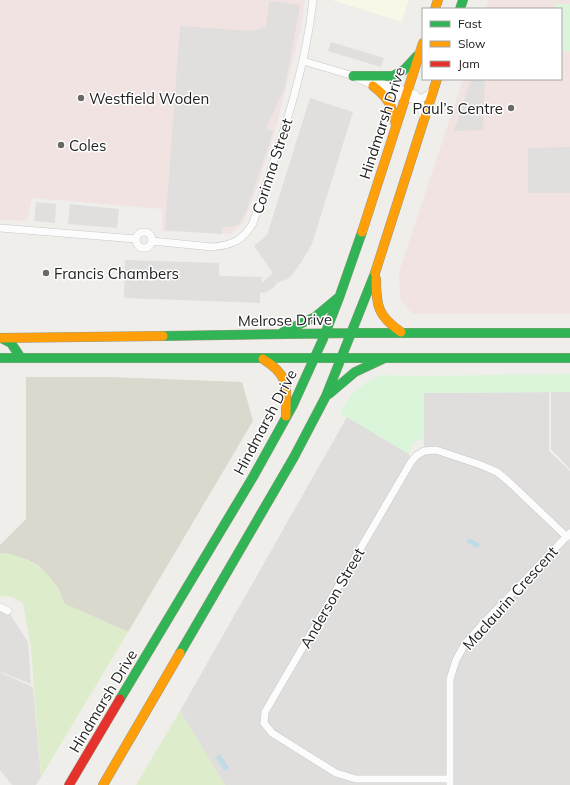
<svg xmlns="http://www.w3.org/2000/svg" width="570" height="785" font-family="Mulish,sans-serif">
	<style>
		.residential { fill: #dfdedc }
		.commercial { fill: #f1e3e1 }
		.education { fill: #f8f7e8 }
		.construction { fill: #d9d9cd }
		.grass { fill: #ddeccb }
		.park { fill: #daf5da }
		.parking { fill: #e0dfde }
		.water { fill: #bfdbe3 }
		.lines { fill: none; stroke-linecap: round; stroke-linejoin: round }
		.street-casing { stroke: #c9c8c7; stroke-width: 8 }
		.fast-casing { stroke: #999a82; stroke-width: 10 }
		.slow-casing { stroke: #999a82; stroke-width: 10 }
		.jam-casing { stroke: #999a82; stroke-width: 10 }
		.street { stroke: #fdfcfc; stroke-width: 7 }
		.fast { stroke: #30b455; stroke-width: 9 }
		.slow { stroke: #ff9f0a; stroke-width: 9 }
		.jam { stroke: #e5322d; stroke-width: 9 }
		.poi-dot { fill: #6a6968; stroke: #fff; stroke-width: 1.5 }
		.labels { text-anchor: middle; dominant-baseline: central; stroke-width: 3; stroke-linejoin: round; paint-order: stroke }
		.poi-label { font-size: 15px; fill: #222; stroke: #fff; text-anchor: start }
		.street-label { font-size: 15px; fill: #222; stroke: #fff }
	</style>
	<rect width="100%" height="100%" fill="#f0eeeb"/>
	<!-- residential -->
	<path class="residential" d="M549,392V451L570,471V785H225L180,711L347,417L409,454L411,461L424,451L423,393Z
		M551,392H570V469L551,449Z
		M0,607L8,611L28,642L31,684L1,672V673L33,687L41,777L36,785H12L0,770Z"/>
	<!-- commercial -->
	<path class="commercial" d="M0,0H305L301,28L274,135L257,188L243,224L230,234L162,231L163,209L32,198L27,221L0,220Z
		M489,0H570V314H412L400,299L399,272L463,79H561V9H486Z"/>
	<!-- education -->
	<path class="education" d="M332,0H409L402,22Z"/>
	<!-- construction -->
	<path class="construction" d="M26,377H110L242,382L253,421L128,632L65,604L57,586L39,566L28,560L5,553L0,554V545L26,519Z"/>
	<!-- grass -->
	<path class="grass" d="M5,553C37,560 53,574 65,604L128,632L41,777L31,648L23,603L13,597L0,596V554Z
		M180,711L225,785H136Z"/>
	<!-- park -->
	<path class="park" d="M555,4H570V51H561V9H555Z
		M570,374V392L424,393V438L413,443L409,454L340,413L351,395L368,381L380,375L419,376Z"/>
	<!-- parking -->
	<path class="parking" d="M269,1L300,5L285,87L266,128L273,132L246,212L239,224L231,227H222V234L165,230L180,26L252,31L266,27Z
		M331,42L384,58L381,67L328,51Z
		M471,79H485L483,130L454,131Z
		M310,98L353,112L312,244L302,261L290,278L277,283L273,288L266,292L260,293V303L124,298L125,260L219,263V276L262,277V283L273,273L254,246L267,235Z
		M570,147V193H528V148Z
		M36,202L56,204L55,223L34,221Z
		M70,204L119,209L117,228L68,224Z"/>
	<!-- water -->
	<path class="water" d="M469,538L479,543L480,546L477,548L466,542Z
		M220,754L229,768L224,771L216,757Z"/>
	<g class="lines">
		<defs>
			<path id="street" d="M303,61L357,77
				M355,77C370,84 400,100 415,99C422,99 428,96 432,91
				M373,80L415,94L421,104L423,117
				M0,228L136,239
				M136 240a8 8 0 1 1 16 0a8 8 0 1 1-16 0Z
				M152,241L212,247C232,245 243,241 253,223C277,151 305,77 313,0
				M0,607L8,611
				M450,779H356L336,773L272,733L264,723L265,712L411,462L416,456L424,451L436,450L481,465L497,472L508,481L567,537
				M450,785V679L456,660L465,644L481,626L570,533"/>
			<path id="fast" d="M460,9L463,0
				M353,76H393L404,70L417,56
				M283,332L315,317L339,297
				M352,333H570
				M163,336L352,333
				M1,338L11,343L21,358
				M0,358H342
				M342,358H570
				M329,394L355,372L385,358
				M180,653L294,457L326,396L375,273
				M120,699L253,477L293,405L323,339L339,298L362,232"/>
			<path id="slow" d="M435,9L438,0
				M373,86C389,98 392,106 396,125
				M362,232L423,43
				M375,273L437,79
				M376,279C376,306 378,316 401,332
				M0,338L163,336
				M263,359C290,376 286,386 286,416
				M103,785L180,653"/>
			<path id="jam" d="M69,785L120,699"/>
		</defs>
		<!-- street casing -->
		<use href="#street" class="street-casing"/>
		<!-- fast casing -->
		<use href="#fast" class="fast-casing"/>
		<!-- slow casing -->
		<use href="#slow" class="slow-casing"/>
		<!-- jam casing -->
		<use href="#jam" class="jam-casing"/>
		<!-- street -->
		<use href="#street" class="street"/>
		<!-- fast -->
		<use href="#fast" class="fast"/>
		<!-- slow -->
		<use href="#slow" class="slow"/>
		<!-- jam -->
		<use href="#jam" class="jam"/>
	</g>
	<!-- markers -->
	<g class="poi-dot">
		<circle cx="81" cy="98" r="4"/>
		<circle cx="511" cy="108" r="4"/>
		<circle cx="61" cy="145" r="4"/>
		<circle cx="46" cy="273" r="4"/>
	</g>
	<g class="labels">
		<!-- poi labels -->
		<g class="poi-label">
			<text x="89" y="98">Westfield Woden</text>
			<text x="503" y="108" text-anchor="end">Paul’s Centre</text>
			<text x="69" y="145">Coles</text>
			<text x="54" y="273">Francis Chambers</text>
		</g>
		<!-- street labels -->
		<g class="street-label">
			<text transform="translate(382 123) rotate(-72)">Hindmarsh Drive</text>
			<text transform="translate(272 166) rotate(-72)">Corinna Street</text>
			<text transform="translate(285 320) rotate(-1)">Melrose Drive</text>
			<text transform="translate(265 422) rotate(-62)">Hindmarsh Drive</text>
			<text transform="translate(332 598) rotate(-60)">Anderson Street</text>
			<text transform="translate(510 598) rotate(-48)">Maclaurin Crescent</text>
			<text transform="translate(103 701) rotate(-59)">Hindmarsh Drive</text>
		</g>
	</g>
	<!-- legend -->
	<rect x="422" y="8" width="140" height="72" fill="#ffffff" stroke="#a7a7a7"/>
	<rect x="430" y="21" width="20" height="6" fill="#30b455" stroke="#a7a7a7"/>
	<text x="458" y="28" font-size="12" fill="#222222">Fast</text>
	<rect x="430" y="41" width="20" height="6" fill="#ff9f0a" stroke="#a7a7a7"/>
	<text x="458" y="48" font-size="12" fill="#222222">Slow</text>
	<rect x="430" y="61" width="20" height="6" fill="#e5322d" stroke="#a7a7a7"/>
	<text x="458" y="68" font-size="12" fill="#222222">Jam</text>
</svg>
